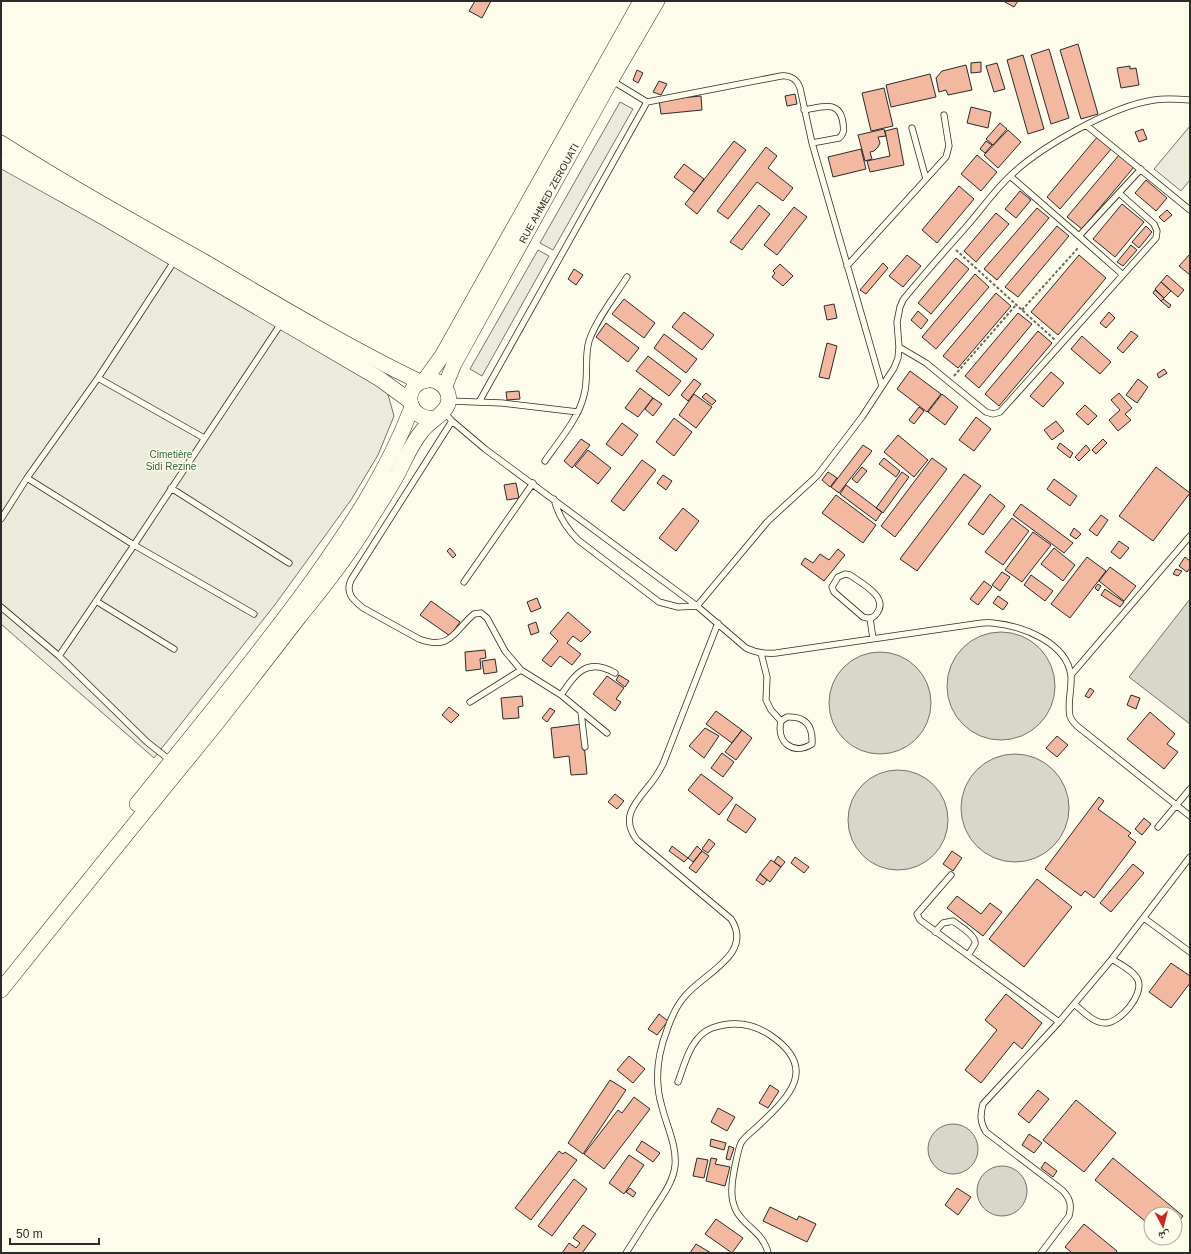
<svg xmlns="http://www.w3.org/2000/svg" width="1191" height="1254" font-family="Arial,'Noto Naskh Arabic',sans-serif">
	<style>
		.green { fill: #ecebdb; stroke: #74746e }
		.water { fill: #d8d7c9; stroke: #74746e }
		.building { fill: #f2b8a0; stroke: #2b2b2b }
		.lines { fill: none; stroke-linecap: round; stroke-linejoin: round }
		.lane-casing { stroke: #2b2b2b; stroke-width: 7 }
		.secondary-casing { stroke: #2b2b2b; stroke-width: 16 }
		.path { stroke: #6a6964; stroke-width: 2; stroke-dasharray: 3 2; stroke-linecap: butt }
		.lane { stroke: #fdfbea; stroke-width: 5.5 }
		.secondary { stroke: #fdfbea; stroke-width: 15 }
		.labels { text-anchor: middle; dominant-baseline: central; stroke-width: 3; stroke-linejoin: round; paint-order: stroke }
		.street-label { font-size: 10px; fill: #2b2b2b; stroke: #fdfbea }
		.park-label { font-size: 10px; fill: #34623c; stroke: #fdfbea }
	</style>
	<rect width="100%" height="100%" fill="#fdfbea"/>
	<!-- green -->
	<path class="green" d="M620,102L633,109L553,250L540,243Z
		M1190,126V180L1181,191L1154,169Z
		M1,162L387,391L394,416L378,455L351,500L274,606L154,758L1,624Z
		M538,250L549,256L482,376L470,369Z"/>
	<!-- water -->
	<path class="water" d="M1190,599V724L1129,677Z
		M947 686a54 54 0 1 1 108 0a54 54 0 1 1-108 0Z
		M829 703a51 51 0 1 1 102 0a51 51 0 1 1-102 0Z
		M961 808a54 54 0 1 1 108 0a54 54 0 1 1-108 0Z
		M848 820a50 50 0 1 1 100 0a50 50 0 1 1-100 0Z
		M928 1149a25 25 0 1 1 50 0a25 25 0 1 1-50 0Z
		M977 1191a25 25 0 1 1 50 0a25 25 0 1 1-50 0Z"/>
	<!-- building -->
	<path class="building" d="M475,1H491L482,18L469,11Z
		M1003,1H1018L1014,7Z
		M1078,44L1098,114L1081,119L1060,50Z
		M1049,49L1069,118L1051,124L1031,55Z
		M1023,55L1044,129L1028,134L1007,60Z
		M981,62V72L971,73V63Z
		M997,63L1005,89L994,92L986,66Z
		M966,65L972,90L948,95L946,90L939,92L936,78L942,71Z
		M1130,66V69L1136,68L1139,85L1121,88L1117,68Z
		M637,70L643,73L638,83L633,80Z
		M930,74L936,97L891,107L886,85Z
		M659,81L667,84L661,95L653,92Z
		M884,88L893,126L871,131L862,93Z
		M795,94L797,104L787,106L785,96Z
		M701,96L702,110L661,114L659,100Z
		M971,107L991,112L988,128L967,123Z
		M1000,123L1007,129L993,145L986,139Z
		M897,128L904,165L870,172L867,161L890,156L885,131Z
		M884,129L886,136L878,137L880,143L878,147L874,151L870,152L872,159L865,161L858,135Z
		M1143,129L1147,139L1139,142L1135,132Z
		M1008,130L1021,142L998,168L984,155Z
		M1098,136L1112,148L1060,209L1047,197Z
		M734,141L746,150L697,214L685,204Z
		M986,141L992,145L985,153L980,149Z
		M766,147L777,156L768,168L793,188L783,201L757,182L728,219L717,211Z
		M861,149L866,169L833,177L828,157Z
		M977,155L997,172L981,191L961,174Z
		M1119,155L1134,167L1082,229L1067,217Z
		M684,164L704,179L694,192L674,177Z
		M1146,180L1167,198L1156,211L1135,193Z
		M959,186L974,199L937,243L922,230Z
		M1020,191L1031,200L1016,218L1005,209Z
		M1122,204L1144,222L1115,257L1093,239Z
		M759,205L770,214L742,250L730,242Z
		M794,207L807,217L777,255L764,245Z
		M1037,208L1049,218L997,280L984,269Z
		M1167,210L1172,215L1164,222L1159,217Z
		M996,213L1009,224L976,262L964,251Z
		M1057,226L1069,236L1018,297L1005,287Z
		M1146,226L1152,232L1139,248L1132,242Z
		M1131,245L1137,250L1123,266L1117,262Z
		M1190,254V275L1179,266Z
		M907,255L921,266L903,287L889,276Z
		M1079,255L1106,278L1058,335L1031,312Z
		M956,258L969,269L931,314L918,303Z
		M883,263L888,268L866,294L860,290Z
		M780,264L793,276L783,286L772,277L775,273L773,271Z
		M574,269L583,275L576,285L568,279Z
		M975,274L989,287L936,349L922,337Z
		M1167,275L1184,290L1178,297L1161,282Z
		M1161,282L1171,291L1164,298L1155,289Z
		M1155,290L1164,298L1161,301L1153,293Z
		M996,293L1011,306L958,368L943,356Z
		M624,299L655,323L644,338L612,314Z
		M1163,299L1171,305L1169,308L1161,301Z
		M834,304L837,318L827,320L824,306Z
		M918,311L928,320L921,329L911,320Z
		M684,312L714,335L702,350L672,327Z
		M1109,312L1115,318L1106,328L1100,323Z
		M1018,313L1032,324L979,388L965,376Z
		M606,323L639,348L628,362L596,337Z
		M1038,331L1052,343L999,406L985,394Z
		M1131,331L1138,336L1123,353L1117,348Z
		M664,334L697,359L686,373L654,348Z
		M1082,336L1111,362L1100,374L1071,349Z
		M827,343L837,346L829,379L819,377Z
		M648,356L681,381L669,396L636,371Z
		M1164,369L1167,373L1159,378L1157,374Z
		M910,371L941,394L927,412L897,389Z
		M1051,372L1064,383L1043,407L1030,396Z
		M694,379L701,384L688,401L681,395Z
		M1138,379L1148,387L1137,403L1126,395Z
		M640,388L653,398L638,417L625,408Z
		M519,391L520,399L507,400L506,392Z
		M706,393L716,401L712,405L702,397Z
		M1119,393L1132,408L1125,414L1131,420L1118,431L1109,420L1120,410L1111,400Z
		M694,394L712,407L696,428L679,415Z
		M942,394L958,407L945,425L928,412Z
		M653,398L662,404L653,416L645,409Z
		M1085,405L1097,416L1088,425L1076,414Z
		M919,407L924,411L914,424L909,420Z
		M976,417L991,429L974,451L959,440Z
		M674,418L692,432L674,456L656,442Z
		M1056,421L1064,431L1052,440L1044,430Z
		M622,423L638,435L622,456L606,444Z
		M898,435L928,460L914,477L884,452Z
		M581,439L590,445L572,468L564,461Z
		M1103,439L1107,443L1096,454L1092,450Z
		M1060,443L1073,453L1070,458L1057,448Z
		M863,445L872,451L839,493L831,487Z
		M1086,445L1090,450L1079,461L1075,457Z
		M588,450L611,468L598,484L575,466Z
		M884,458L900,471L896,477L879,464Z
		M932,458L947,469L895,537L881,526Z
		M642,460L656,470L624,511L611,501Z
		M862,467L867,471L857,483L852,479Z
		M1156,467L1190,493L1153,541L1119,516Z
		M828,472L837,478L830,487L822,480Z
		M902,472L909,477L883,513L876,508Z
		M964,474L981,486L917,571L900,559Z
		M663,475L672,481L666,490L657,483Z
		M1054,479L1077,496L1070,506L1047,489Z
		M516,483L519,498L507,500L504,485Z
		M846,485L882,512L876,521L840,494Z
		M990,494L1005,506L983,535L968,524Z
		M836,495L876,525L863,543L822,513Z
		M1021,504L1073,543L1064,553L1013,515Z
		M683,508L699,521L676,551L659,538Z
		M1101,515L1108,520L1097,536L1089,530Z
		M1012,518L1029,531L1003,565L985,552Z
		M1074,528L1081,534L1076,539L1070,535Z
		M1033,532L1051,545L1022,582L1005,570Z
		M1119,541L1129,548L1120,559L1111,552Z
		M450,548L456,555L453,558L447,551Z
		M1054,548L1075,565L1063,581L1041,564Z
		M838,549L845,555L824,581L801,564L805,558L813,563L820,554L829,560Z
		M1087,557L1106,571L1070,618L1051,604Z
		M1185,557L1190,561V568L1187,572L1179,566Z
		M1110,567L1136,586L1124,601L1099,581Z
		M1176,569L1182,571L1178,576L1173,574Z
		M1002,572L1010,577L1000,591L992,585Z
		M1031,575L1053,591L1045,601L1024,585Z
		M984,581L992,587L978,605L970,599Z
		M1098,584L1101,586L1098,591L1095,588Z
		M1105,589L1124,602L1120,607L1101,595Z
		M998,596L1008,603L1003,610L993,603Z
		M537,598L541,608L531,612L527,602Z
		M431,601L460,622L450,636L420,615Z
		M568,612L591,632L581,642L573,636L567,643L581,654L572,665L560,656L551,667L542,660L558,641L550,633Z
		M536,622L539,632L531,635L528,625Z
		M485,650L486,658L480,659L481,669L466,671L465,652Z
		M495,659L497,672L484,674L482,661Z
		M619,675L629,681L625,687L616,680Z
		M607,676L624,688L616,699L621,702L615,711L593,694Z
		M1090,688L1094,691L1089,698L1085,696Z
		M1131,695L1140,698L1136,709L1127,705Z
		M522,696L523,706L518,707L519,718L503,719L501,698Z
		M449,707L459,715L451,723L442,715Z
		M550,708L555,711L547,722L542,718Z
		M716,711L742,730L732,743L706,724Z
		M1150,712L1175,734L1167,744L1178,752L1164,769L1127,739Z
		M582,724L587,774L571,775L569,756L554,758L551,728Z
		M705,728L719,736L704,758L689,746Z
		M742,730L752,738L736,760L725,752Z
		M1057,736L1068,745L1057,757L1046,748Z
		M722,753L734,762L723,777L711,768Z
		M701,774L733,798L719,815L688,790Z
		M615,794L624,801L617,809L608,802Z
		M1099,797L1104,801L1098,809L1131,833L1128,836L1136,842L1094,898L1085,891L1081,896L1045,869Z
		M736,804L756,819L746,833L727,820Z
		M1144,818L1151,824L1142,835L1135,829Z
		M709,839L715,844L708,853L702,849Z
		M672,846L688,858L684,862L669,851Z
		M697,846L702,851L693,862L688,858Z
		M702,851L709,856L696,873L689,868Z
		M952,851L962,858L953,871L943,864Z
		M778,856L785,862L781,867L774,862Z
		M795,857L809,867L804,873L791,863Z
		M771,860L781,867L770,882L760,874Z
		M1133,864L1144,873L1111,912L1100,903Z
		M760,874L767,880L763,885L756,880Z
		M1037,879L1072,907L1024,967L989,939Z
		M957,896L981,914L990,903L1002,912L983,936L947,908Z
		M1171,963L1190,976V983L1171,1008L1149,992Z
		M1006,994L1042,1023L1022,1049L1014,1042L981,1083L965,1070L997,1030L985,1020Z
		M659,1014L668,1021L657,1035L648,1029Z
		M629,1056L645,1069L633,1083L617,1070Z
		M610,1080L626,1090L583,1154L568,1143Z
		M770,1085L779,1091L768,1108L759,1103Z
		M1038,1090L1049,1099L1029,1123L1018,1114Z
		M634,1097L650,1109L604,1169L584,1154L618,1110L622,1113Z
		M1076,1100L1116,1133L1084,1172L1043,1140Z
		M718,1108L735,1117L727,1131L711,1122Z
		M1029,1134L1042,1143L1034,1153L1022,1145Z
		M711,1139L726,1143L724,1150L710,1146Z
		M642,1141L660,1153L653,1162L636,1150Z
		M729,1146L734,1148L730,1160L726,1159Z
		M559,1151L563,1154L565,1152L577,1160L531,1220L515,1208Z
		M629,1155L644,1165L624,1194L609,1183Z
		M697,1158L708,1160L704,1178L693,1176Z
		M711,1158L717,1159L715,1164L730,1167L725,1186L706,1181Z
		M1113,1158L1183,1216L1175,1226V1214H1151V1226L1095,1180Z
		M1045,1162L1057,1171L1053,1177L1041,1168Z
		M574,1179L587,1189L552,1236L538,1226Z
		M630,1188L636,1193L633,1197L626,1192Z
		M957,1188L971,1197L958,1215L945,1205Z
		M770,1207L797,1220L799,1216L816,1224L807,1242L763,1221Z
		M716,1219L743,1238L732,1253L705,1234Z
		M1084,1224L1117,1251L1116,1253H1072L1065,1247Z
		M583,1225L596,1234L582,1253H562L569,1243L576,1248L580,1243L573,1238Z
		M696,1244L711,1253H690Z"/>
	<g class="lines">
		<defs>
			<path id="lane" d="M647,102L781,76C790,75 797,79 800,88L812,143L882,386
				M804,110C821,107 840,99 843,123C844,130 844,134 839,138L812,143
				M1086,125L1190,210
				M912,128L926,179
				M1010,176L1079,236L1123,275
				M1079,236L1141,169
				M847,266L946,157L949,146L944,115
				M899,347L926,363L986,412L993,414L1000,412L1156,238L1157,231L1154,224L1119,193
				M98,378L204,438
				M449,401L502,403L578,412
				M479,402L647,102L611,80
				M444,412L452,421L485,449L697,606L746,648C756,653 765,654 776,653L975,624C981,623 987,622 993,623C1022,626 1067,642 1071,676C1072,689 1067,704 1070,716C1071,720 1074,723 1077,726L1190,816
				M452,421L351,580C345,593 353,600 363,608L419,639C451,651 454,631 474,614L481,613L487,618L505,651L521,670L561,695L607,733
				M545,461C558,442 579,418 584,395C589,377 584,358 589,341C596,320 615,296 627,277
				M27,478L134,545L254,614
				M171,488L289,563
				M554,499C558,515 566,528 578,540L659,602L678,607L697,606L768,521L817,476L862,417L894,368L898,358L899,347L897,322L900,307L903,300C923,275 945,251 966,227C981,210 994,191 1010,176C1040,147 1112,106 1154,100C1166,98 1178,99 1190,100
				M1,519L27,478L98,378L175,260
				M845,574L850,575C861,583 889,597 877,613C874,618 869,619 863,617L834,592L832,587L838,577Z
				M464,582L533,483
				M96,601L174,649
				M1,607L59,656L147,742L171,761
				M870,618L873,639
				M761,653L767,677L766,700L771,710L781,721
				M59,656L134,545L282,322
				M1071,675L1190,536
				M561,695C576,673 587,657 615,673
				M470,702L521,670
				M581,712L585,747
				M787,717C806,716 813,726 812,744C793,756 776,742 781,721Z
				M1158,827L1190,789
				M951,875L917,914L920,920L1059,1022
				M1144,918L1190,952
				M935,932L943,923L953,921C958,925 977,936 975,944C973,948 970,952 968,955
				M1074,1004C1083,1011 1093,1023 1105,1023C1120,1023 1144,995 1138,980C1134,971 1121,965 1112,959
				M678,1082C685,1063 691,1036 712,1028C732,1021 752,1023 770,1035C819,1068 790,1096 758,1126C753,1131 745,1136 741,1143C738,1149 732,1179 732,1187C729,1225 762,1225 768,1253
				M626,1253C635,1239 643,1226 652,1212C661,1198 673,1183 675,1166C677,1146 667,1127 662,1107C654,1081 657,1056 667,1030C671,1018 677,1005 685,996C704,973 754,954 731,919L637,840C621,819 633,805 647,788C654,780 659,772 663,764L718,623
				M1041,1253L1069,1216C1072,1205 1070,1198 1062,1190L986,1132C980,1122 980,1115 983,1104L1059,1022L1112,959L1190,857"/>
			<g id="secondary">
				<path d="M1,143C67,185 135,223 203,261C274,303 346,346 420,382"/>
				<path d="M1,160L105,218L380,379L410,401"/>
				<path d="M424,381L442,356L641,1"/>
				<path id="s1" d="M445,386L454,364L611,80L657,1"/>
				<path d="M137,804C194,733 253,662 307,588C348,531 387,473 412,407"/>
				<path d="M1,990C70,904 138,819 208,734C239,695 269,656 299,617C322,589 345,560 364,529C375,511 387,493 397,475C405,460 411,444 422,431C429,421 444,415 448,404C452,389 437,376 423,381C401,389 408,421 435,418"/>
			</g>
		</defs>
		<!-- lane casing -->
		<use href="#lane" class="lane-casing"/>
		<!-- secondary casing -->
		<use href="#secondary" class="secondary-casing"/>
		<!-- path -->
		<path class="path" d="M956,250L1055,340
			M1022,310L1079,247
			M954,376L1016,305"/>
		<!-- lane -->
		<use href="#lane" class="lane"/>
		<!-- secondary -->
		<use href="#secondary" class="secondary"/>
	</g>
	<g class="labels">
		<!-- street labels -->
		<g class="street-label">
			<text stroke="none"><textPath href="#s1" startOffset="219">RUE AHMED ZEROUATI</textPath></text>
		</g>
		<!-- park labels -->
		<g class="park-label">
			<text x="171" y="454">Cimetière<tspan x="171" dy="12">Sidi Rezine</tspan></text>
		</g>
	</g>
	<!-- border -->
	<rect width="1191" height="1254" fill="none" stroke="#2b2b2b" stroke-width="4"/>
	<!-- north arrow -->
	<g transform="translate(1163 1226) rotate(173)"><circle r="19" fill="#fdfbea" stroke="#a9a89e"/>
	<path d="M0-3L7 15L0 10L-7 15Z" fill="#c62828"/>
	<text y="-6" font-size="11" font-weight="bold" text-anchor="middle" fill="#2b2b2b">ش</text>
	</g>
	<!-- scale -->
	<path d="M10 1238v6h89v-6" fill="none" stroke="#2b2b2b" stroke-width="2"/>
	<text x="16" y="1238" font-size="12" fill="#2b2b2b" stroke="#fdfbea" stroke-width="3" paint-order="stroke">50 m</text>
</svg>
